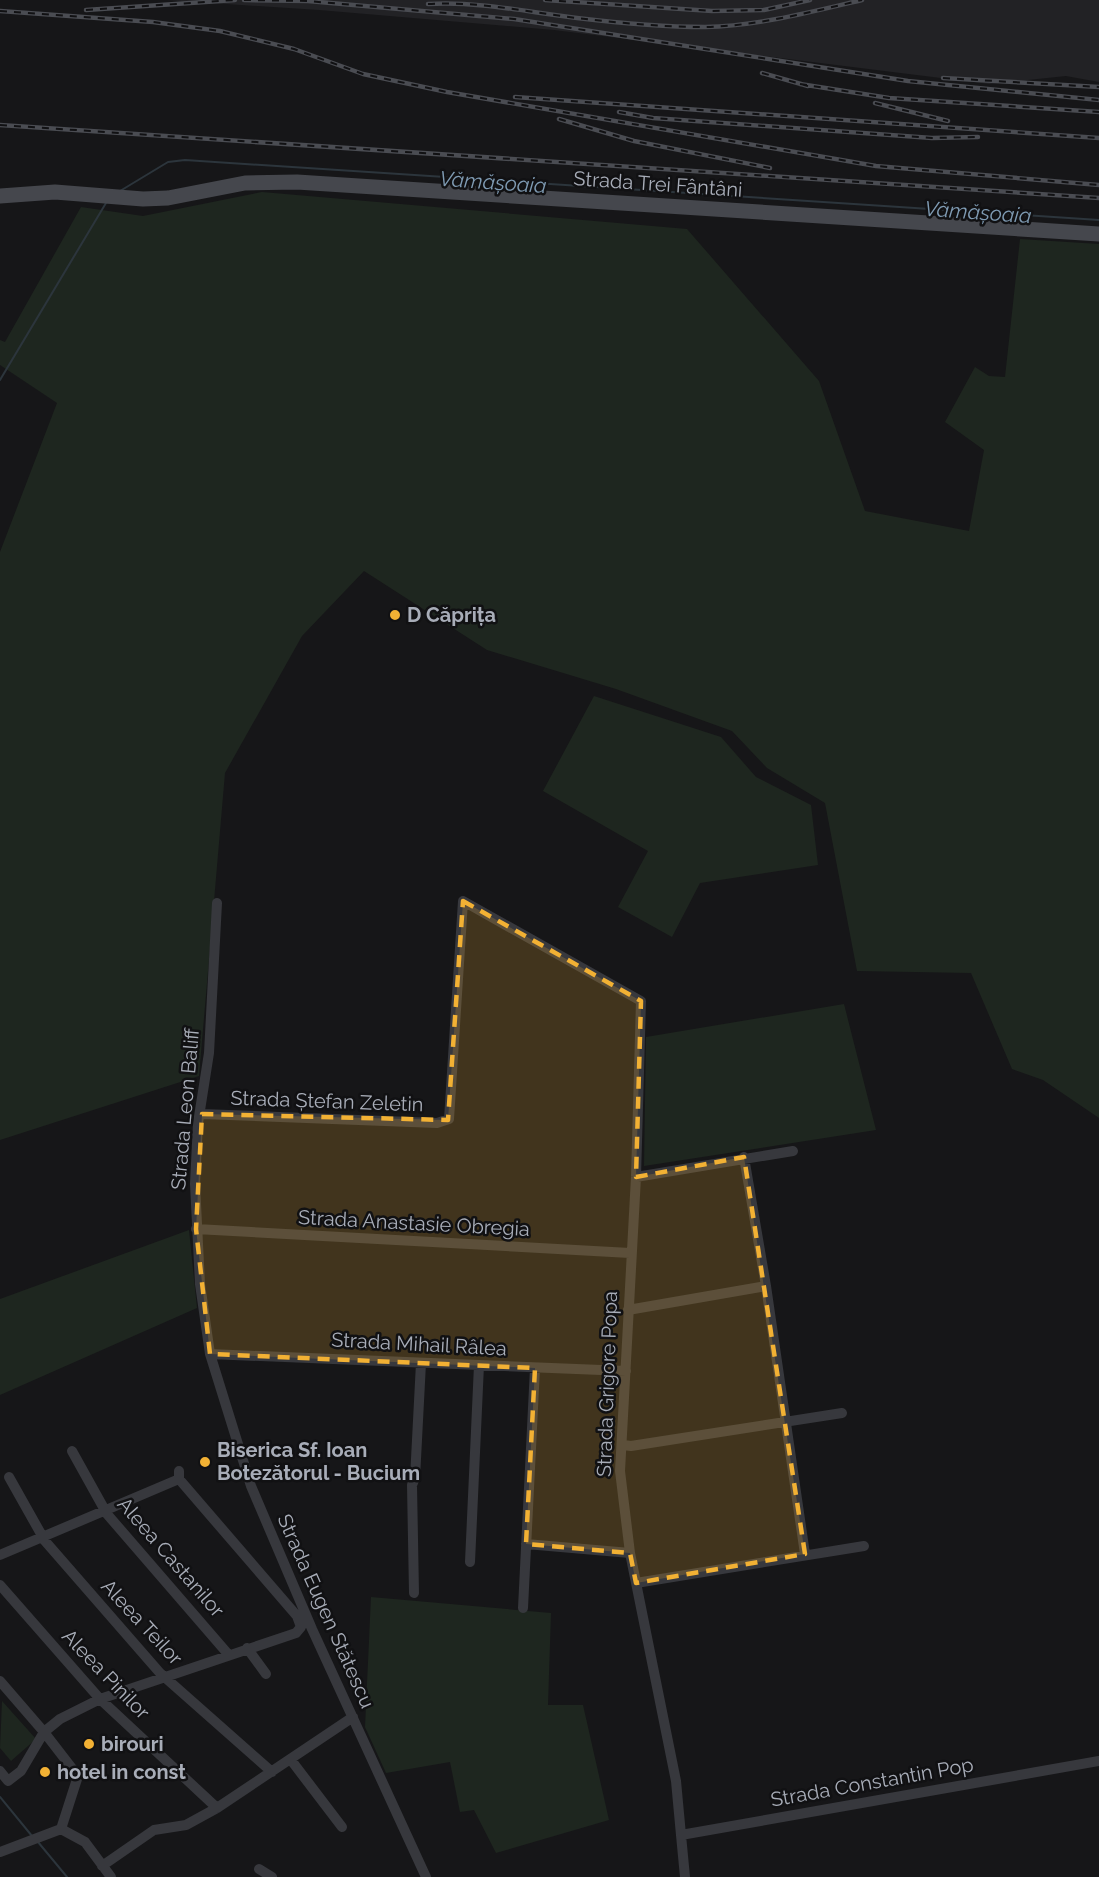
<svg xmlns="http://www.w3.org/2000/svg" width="1099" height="1877" font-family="Raleway,sans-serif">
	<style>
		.built { fill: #222225 }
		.green { fill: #1e261f }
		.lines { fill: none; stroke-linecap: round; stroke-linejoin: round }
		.stream { stroke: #2c353c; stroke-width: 2 }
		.minor { stroke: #37383d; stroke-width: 10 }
		.secondary { stroke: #45474d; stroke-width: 15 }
		.rail-casing { stroke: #4a4c52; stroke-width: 4.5 }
		.rail { stroke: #111113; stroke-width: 2; stroke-dasharray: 7; stroke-linecap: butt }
		.marked { fill: #f2b134; fill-opacity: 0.2; stroke: #f2b134; stroke-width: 4.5; stroke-dasharray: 12 8; stroke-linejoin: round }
		.poi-dot { fill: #f2b134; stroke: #111113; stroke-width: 2 }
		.labels { text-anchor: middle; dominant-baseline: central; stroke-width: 5; stroke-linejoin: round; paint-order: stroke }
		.street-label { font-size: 20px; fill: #a8adb8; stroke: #111113 }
		.poi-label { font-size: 20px; font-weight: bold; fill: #a8adb8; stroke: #111113; text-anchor: start }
		.water-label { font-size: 21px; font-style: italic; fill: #7f9bb3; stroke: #111113 }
	</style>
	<rect width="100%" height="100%" fill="#161618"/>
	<!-- built -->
	<path class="built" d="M166,0H1099V82L1066,76L989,84L554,30L319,10Z"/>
	<!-- green -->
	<path class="green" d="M262,192L687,229L819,381L865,511L969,531L984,450L945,422L975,367L989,376L1005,377L1020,239L1099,244V1118L1043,1080L1012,1069L971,973L857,971L825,803L767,768L732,731L616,689L487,650L364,571L302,636L225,773L199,1076L0,1140V552L57,403L0,365V340L5,342L81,207L143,216Z
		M594,696L721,737L756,777L811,805L818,865L700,883L672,937L618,907L648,851L543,791Z
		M844,1004L876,1130L644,1166L646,1037Z
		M189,1230L197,1308L0,1395V1299Z
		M371,1597L551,1613L548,1705H583L609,1820L496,1853L474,1810L460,1812L450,1762L386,1773L365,1727Z
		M2,1701L36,1739L11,1761L0,1748Z"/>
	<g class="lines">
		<!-- stream -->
		<path class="stream" d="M120,191L168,162L185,160L1099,220
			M0,380L106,203
			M0,1797L32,1836
			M38,1842L67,1877"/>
		<!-- minor -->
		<path class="minor" d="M217,903L209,1053L198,1123L195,1184L200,1284L210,1354L251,1486L312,1629L426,1877
			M202,1114L437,1123L449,1119L463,901L641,1001L636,1177L620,1471L630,1553L676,1781L681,1835
			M744,1157L766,1286L805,1554
			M636,1177L793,1151
			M196,1229L630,1253
			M628,1310L766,1286
			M210,1354L626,1371
			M623,1445L631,1446L842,1413
			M72,1451L107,1514L228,1654
			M9,1477L45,1541L160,1673L272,1772
			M526,1544L630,1553
			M0,1555L179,1479
			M470,1562L479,1365
			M636,1583L864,1546
			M0,1585L100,1699L217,1808
			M414,1593L412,1485L415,1478L421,1363
			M523,1608L535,1368
			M247,1648L266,1674
			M0,1681L44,1732L21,1771L8,1781L0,1771
			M291,1760L342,1827
			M61,1829L78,1776L44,1732L60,1719L100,1699L296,1633L301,1627L297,1616L179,1479V1471
			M61,1829L85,1842L111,1877
			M0,1852L61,1829
			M102,1866L154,1830L186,1825L217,1808L353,1717
			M259,1869L272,1877
			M685,1877L681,1835L1099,1761"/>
		<!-- secondary -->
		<path class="secondary" d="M0,196L55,192L143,199L168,198L245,183L297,182L1099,234"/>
		<defs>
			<path id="rail" d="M244,0L308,1L514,19L908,81L1099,100
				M545,0L712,11L764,10L810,0
				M428,4C479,1 527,12 577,18C619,23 663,27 705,27C757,26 811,12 862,0
				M86,10L235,0
				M0,11L153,22L220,31L294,49L363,74L447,92L876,166L1099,185
				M762,73L808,86
				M943,78L1099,87
				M800,84L889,98L1099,112
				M515,97L1099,138
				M875,103L948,121
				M619,112L653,118L932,138L978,137
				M559,119L634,141L770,168
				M0,125L1099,198"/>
		</defs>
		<!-- rail casing -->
		<use href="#rail" class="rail-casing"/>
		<!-- rail -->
		<use href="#rail" class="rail"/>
	</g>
	<!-- marked area -->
	<path class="marked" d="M463,901L641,1001L636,1177L744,1157L805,1554L636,1583L630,1553L526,1544L535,1368L210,1354L196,1229L202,1114L448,1120Z"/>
	<!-- markers -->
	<g class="poi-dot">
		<circle cx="395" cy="615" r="6"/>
		<circle cx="205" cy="1462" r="6"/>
		<circle cx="89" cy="1744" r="6"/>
		<circle cx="45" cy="1772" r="6"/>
	</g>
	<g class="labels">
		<!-- street labels -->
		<g class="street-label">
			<text transform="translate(658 184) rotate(4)">Strada Trei Fântâni</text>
			<text transform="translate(327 1101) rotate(2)">Strada Ștefan Zeletin</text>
			<text transform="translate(185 1109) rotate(-85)">Strada Leon Baliff</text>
			<text transform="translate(414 1223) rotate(3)">Strada Anastasie Obregia</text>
			<text transform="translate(419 1344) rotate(3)">Strada Mihail Râlea</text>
			<text transform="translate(607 1384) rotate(-88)">Strada Grigore Popa</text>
			<text transform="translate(171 1557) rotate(49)">Aleea Castanilor</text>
			<text transform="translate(326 1611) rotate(66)">Strada Eugen Stătescu</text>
			<text transform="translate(142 1622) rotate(47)">Aleea Teilor</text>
			<text transform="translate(106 1674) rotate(46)">Aleea Pinilor</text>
			<text transform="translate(872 1782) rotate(-10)">Strada Constantin Pop</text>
		</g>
		<!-- poi labels -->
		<g class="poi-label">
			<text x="407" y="615">D Căprița</text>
			<text x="217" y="1450">Biserica Sf. Ioan<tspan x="217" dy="23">Botezătorul - Bucium</tspan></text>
			<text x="101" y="1744">birouri</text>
			<text x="57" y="1772">hotel in const</text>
		</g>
		<!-- water labels -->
		<g class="water-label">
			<text transform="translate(493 182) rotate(4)">Vămășoaia</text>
			<text transform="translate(978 212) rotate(4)">Vămășoaia</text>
		</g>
	</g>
</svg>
